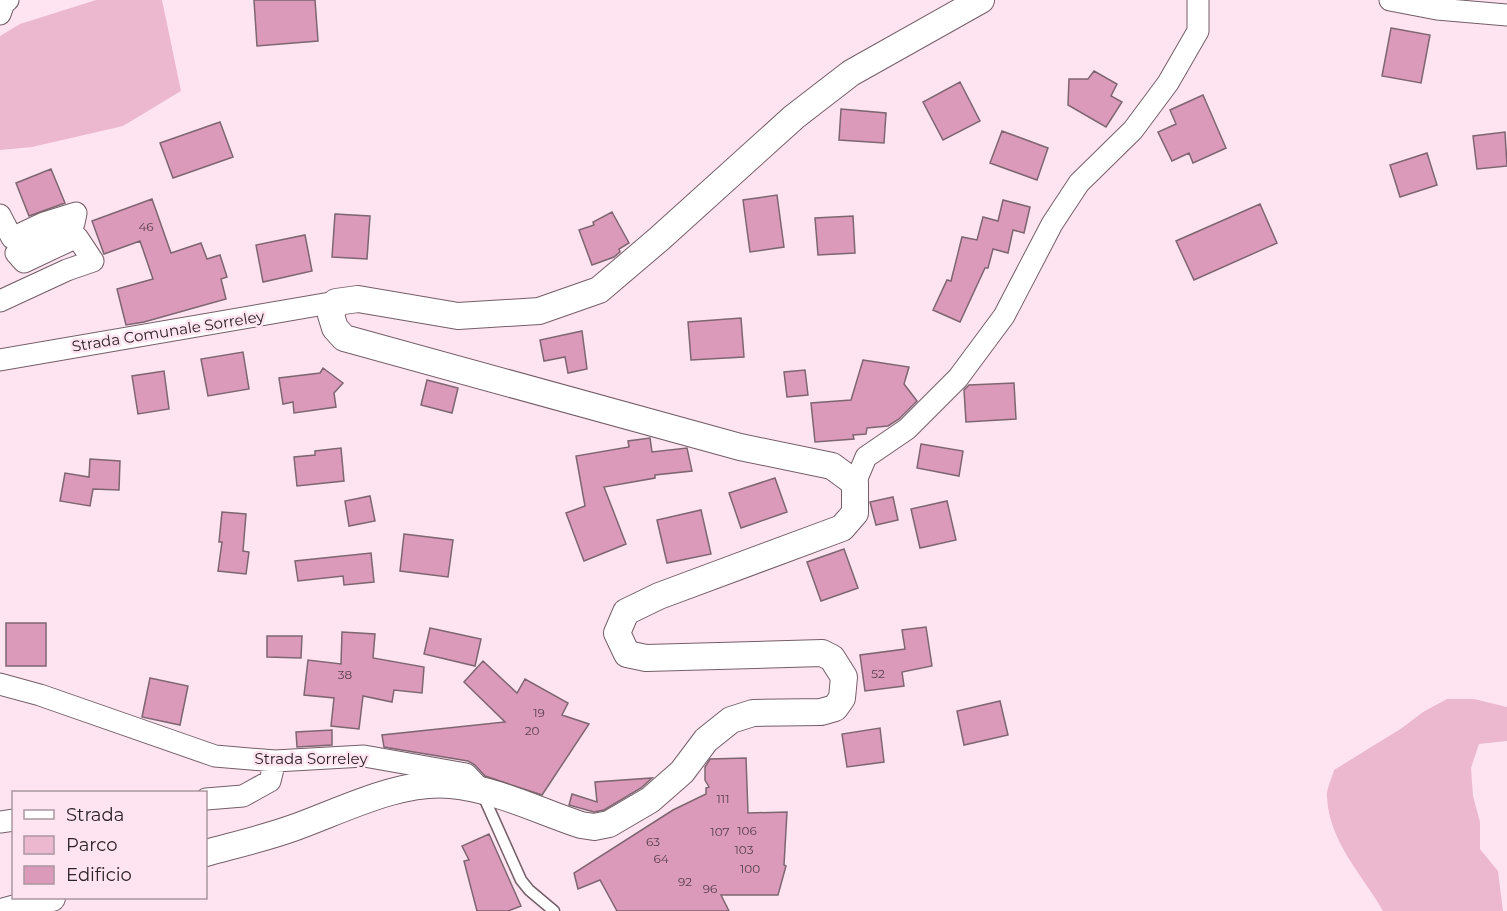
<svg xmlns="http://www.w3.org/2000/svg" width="1507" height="911" font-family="Montserrat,sans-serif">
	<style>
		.green { fill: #ecb8d0 }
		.building { fill: #dc9aba; stroke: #7d6671; stroke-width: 1.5 }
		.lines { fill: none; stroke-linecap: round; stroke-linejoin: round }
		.service-casing { stroke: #745e68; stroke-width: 13 }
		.minor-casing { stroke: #745e68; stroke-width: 23 }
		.tertiary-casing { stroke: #745e68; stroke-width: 28 }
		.service { stroke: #fff; stroke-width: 10 }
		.minor { stroke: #fff; stroke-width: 21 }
		.tertiary { stroke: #fff; stroke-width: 26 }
		.labels { text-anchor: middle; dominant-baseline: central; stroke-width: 5; stroke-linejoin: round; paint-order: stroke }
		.number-label { font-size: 12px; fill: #58414c }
		.street-label { font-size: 15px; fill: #2c2327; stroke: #fee4f0 }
	</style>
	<rect width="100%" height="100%" fill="#fee4f0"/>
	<!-- green -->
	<path class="green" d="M96,0H162L181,91L123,126L32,147L0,150V36L20,24Z
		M1447,699H1474L1507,707V741L1479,744L1471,768L1473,796L1480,822V849L1498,871L1503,911H1383C1362,874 1329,842 1327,797C1326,789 1332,778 1334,770L1402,728L1423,712Z"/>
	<!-- building -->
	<path class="building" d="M254,0H315L318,41L257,46Z
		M1391,28L1430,35L1421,83L1382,76Z
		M1094,71L1117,84L1111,96L1122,102L1106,127L1068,105L1069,79H1088Z
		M960,82L980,121L943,140L923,102Z
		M1203,95L1226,148L1193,163L1189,153L1172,161L1158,132L1176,124L1170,110Z
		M841,109L886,113L884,143L839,140Z
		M220,122L233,157L173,178L160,143Z
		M1002,131L1048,148L1037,180L990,163Z
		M1505,132L1507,166L1477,169L1473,136Z
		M1427,153L1437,185L1400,197L1390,165Z
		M51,169L65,203L29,216L16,183Z
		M777,195L784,247L750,252L743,200Z
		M152,199L171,253L201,243L207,259L220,255L227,277L221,279L226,299L144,322L126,325L117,289L153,279L140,241L104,254L92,221Z
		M1003,200L1030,207L1024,233L1013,230L1008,253L993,249L988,268H985L960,322L933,310L947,280L951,281L962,237L977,240L983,217L998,221Z
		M1260,204L1277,243L1194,280L1176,241Z
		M612,212L629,243L619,249L620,252L614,257L592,265L579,230L594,225L593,222Z
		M335,214L370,216L367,259L332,257Z
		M853,216L855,253L818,255L815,218Z
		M305,235L312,271L263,282L256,245Z
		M741,318L744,357L691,360L688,322Z
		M582,331L587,369L568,373L565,357L544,361L540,340Z
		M243,352L249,389L208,396L201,359Z
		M863,360L909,367L904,384L917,401L899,419L888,426L867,428L866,434L853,435L854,439L815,442L811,403L851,400Z
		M323,368L343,383L334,393L336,407L294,413L293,402L283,404L279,378L320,373Z
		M805,370L808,395L787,397L784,372Z
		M164,371L169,409L138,414L132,376Z
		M427,380L458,388L452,413L421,405Z
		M1014,383L1016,419L966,422L964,390L969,385Z
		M650,438L652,452L687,448L692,471L655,475V478L604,487L626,544L584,561L566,513L585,506L576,456L629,447L628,441Z
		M921,444L963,451L959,476L917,468Z
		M341,448L344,481L297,486L294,457L315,455V451Z
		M90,459L120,461L119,490L93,489L90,506L60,501L65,473L89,477Z
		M775,478L787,512L741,528L729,493Z
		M370,496L375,521L349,526L345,501Z
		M893,497L898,520L876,525L870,502Z
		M947,501L956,540L920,548L911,509Z
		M701,510L711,554L667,563L657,520Z
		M222,512L246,514L243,551L249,552L246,574L218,571L222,542H219Z
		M404,534L453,540L448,577L400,571Z
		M844,549L858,588L821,601L807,562Z
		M371,553L374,582L344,585L343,576L298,581L295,561Z
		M6,623H46V666H6Z
		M926,627L932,666L902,672L904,686L865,691L860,655L905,649L902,630Z
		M430,628L481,639L475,666L424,654Z
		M342,632L375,634L373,658L424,667L422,693L394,690L392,702L363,696L359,729L331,726L334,698L304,695L308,660L341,664Z
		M267,636H302L301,658L267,657Z
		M483,661L517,693L525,679L568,703L562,715L589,724L542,795L485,776L475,765L468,761L384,747L382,735L505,722L464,682Z
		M150,678L188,686L180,725L142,717Z
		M1000,701L1008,735L964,745L957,711Z
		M880,728L884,762L847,767L842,734Z
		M332,730V745L297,747L296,732Z
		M746,758L748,813L787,812L784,865L786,866L778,895H721L729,911H617L600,880L578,889L574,873L673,810L706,794V788L709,787L705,780V767L710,759Z
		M652,778L641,788L604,810L594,812L569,805L572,794L597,802L595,782Z
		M489,834L521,906L508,911H477L471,888L464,861L469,860L462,846Z"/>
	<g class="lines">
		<defs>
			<path id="service" d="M482,793L521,880L529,890L554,911"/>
			<path id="minor" d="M1390,0L1437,9L1507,15
				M0,14L4,3L8,0
				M0,215L12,238L44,223L76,213L74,223L16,253L24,262L77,237L93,261L67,270L0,301
				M0,360L336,302
				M855,483L866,457L907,429L958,378L1004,316L1052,224L1079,183L1133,130L1168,83L1198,31V0
				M0,684L40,695L215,756L275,761L364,756L466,774L482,791
				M206,799L243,796L270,781L275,761
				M0,822L14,820"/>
			<path id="tertiary" d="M206,853C235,845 265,838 293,828C341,811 399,780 451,785C495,789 539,811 581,825L594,827L609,824L650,800L682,772L706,740L731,720L753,713L821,712L835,708L842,698L844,677L832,658L822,653L646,658L627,654L617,633L626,612L659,596L842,528L855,513V483L832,466L740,447L344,338L335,328L331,315L336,302L358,299L458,316L539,311L599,290L659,239L794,117L851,73L981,0
				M5,911L52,898"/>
		</defs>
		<!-- service casing -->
		<use href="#service" class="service-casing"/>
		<!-- minor casing -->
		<use href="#minor" class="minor-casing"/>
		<!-- tertiary casing -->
		<use href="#tertiary" class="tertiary-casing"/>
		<!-- service -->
		<use href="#service" class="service"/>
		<!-- minor -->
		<use href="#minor" class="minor"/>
		<!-- tertiary -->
		<use href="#tertiary" class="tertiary"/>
	</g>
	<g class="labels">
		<!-- number labels -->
		<g class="number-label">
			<text x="146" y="226">46</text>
			<text x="878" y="673">52</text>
			<text x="345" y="674">38</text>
			<text x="539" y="712">19</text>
			<text x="532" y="730">20</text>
			<text x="723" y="798">111</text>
			<text x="747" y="830">106</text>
			<text x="720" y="831">107</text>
			<text x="653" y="841">63</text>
			<text x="744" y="849">103</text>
			<text x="661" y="858">64</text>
			<text x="750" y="868">100</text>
			<text x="685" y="881">92</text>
			<text x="710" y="888">96</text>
		</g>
		<!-- street labels -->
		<g class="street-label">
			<text transform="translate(168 331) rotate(-9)">Strada Comunale Sorreley</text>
			<text x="311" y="758">Strada Sorreley</text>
		</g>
	</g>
	<!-- legend -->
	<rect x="12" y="791" width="195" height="108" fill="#fee4f0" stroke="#aa97a0" stroke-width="1.5"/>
	<rect x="24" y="810" width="30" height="9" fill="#ffffff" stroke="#aa97a0" stroke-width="1.5"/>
	<text x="66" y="821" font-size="18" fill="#2c2327">Strada</text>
	<rect x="24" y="836" width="30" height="18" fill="#ecb8d0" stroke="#aa97a0" stroke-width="1.5"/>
	<text x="66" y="851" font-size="18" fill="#2c2327">Parco</text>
	<rect x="24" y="866" width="30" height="18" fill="#dc9aba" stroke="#aa97a0" stroke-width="1.5"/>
	<text x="66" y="881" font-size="18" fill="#2c2327">Edificio</text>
</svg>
